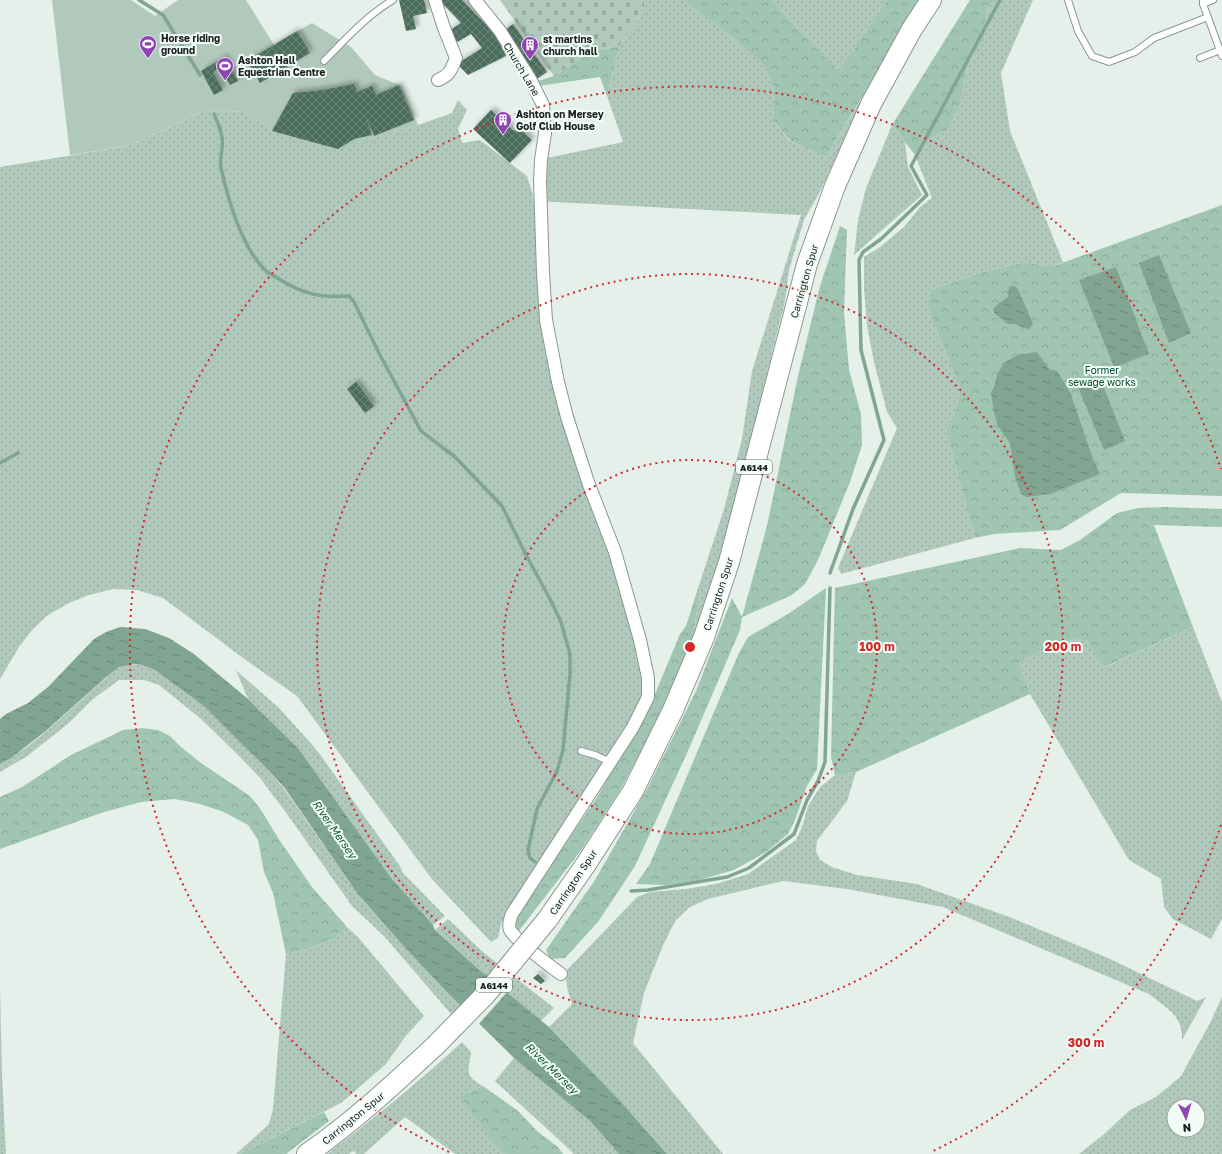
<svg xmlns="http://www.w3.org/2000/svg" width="1222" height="1154" font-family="'Golos Text',sans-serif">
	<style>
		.grass { fill: url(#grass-dots); fill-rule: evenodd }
		.forest { fill: url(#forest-crowns) }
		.cemetery { fill: url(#cemetery-stones) }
		.garden { fill: #b1c9bd }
		.water { fill: url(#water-ripples) }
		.pier { fill: #e5f0ea }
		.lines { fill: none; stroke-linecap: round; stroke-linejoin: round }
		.stream { stroke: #81a593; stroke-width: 3.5 }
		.building { fill: url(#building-cross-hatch); filter: url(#shadow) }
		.service-casing { stroke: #8b9690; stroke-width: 8 }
		.minor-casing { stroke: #8b9690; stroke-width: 14 }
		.primary-casing { stroke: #8b9690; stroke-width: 22 }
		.service { stroke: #fff; stroke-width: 6 }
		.minor { stroke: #fff; stroke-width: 12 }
		.primary { stroke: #fff; stroke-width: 20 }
		.primary-bridge-casing { stroke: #8b9690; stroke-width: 22; stroke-linecap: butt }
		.primary-bridge { stroke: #fff; stroke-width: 20 }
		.ring { fill: none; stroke: #d62828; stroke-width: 2; stroke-dasharray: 2 4 }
		.labels { text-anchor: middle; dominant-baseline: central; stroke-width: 4; stroke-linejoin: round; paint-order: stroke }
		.shield { fill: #f2fdf7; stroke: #5a605d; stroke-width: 1 }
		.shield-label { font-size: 9px; font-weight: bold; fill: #191d1b }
		.poi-label { font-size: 10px; font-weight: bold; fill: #191d1b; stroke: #f2fdf7; text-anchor: start }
		.street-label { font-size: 10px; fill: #191d1b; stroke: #f2fdf7 }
		.park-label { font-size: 10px; fill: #054c34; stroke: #f2fdf7 }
		.water-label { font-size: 11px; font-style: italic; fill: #10533a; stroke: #f2fdf7 }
		.centre { fill: #d62828; stroke: #f2fdf7; stroke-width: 2 }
		.ring-label { font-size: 12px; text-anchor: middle; font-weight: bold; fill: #d62828; stroke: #f2fdf7; stroke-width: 4; stroke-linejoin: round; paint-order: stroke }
	</style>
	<defs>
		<pattern id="grass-dots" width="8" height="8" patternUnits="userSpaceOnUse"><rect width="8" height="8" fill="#b1c9bd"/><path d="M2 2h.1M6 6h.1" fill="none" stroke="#98aca2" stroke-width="1.8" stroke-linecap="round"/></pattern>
		<pattern id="forest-crowns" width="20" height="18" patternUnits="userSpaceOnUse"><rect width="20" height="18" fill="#a0c5b2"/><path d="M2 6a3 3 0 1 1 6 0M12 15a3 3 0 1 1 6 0" fill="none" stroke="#89a998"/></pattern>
		<pattern id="cemetery-stones" width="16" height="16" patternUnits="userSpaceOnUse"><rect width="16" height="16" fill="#b1c9bd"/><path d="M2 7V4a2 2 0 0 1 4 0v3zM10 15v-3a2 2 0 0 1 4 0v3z" fill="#98aca2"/></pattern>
		<pattern id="water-ripples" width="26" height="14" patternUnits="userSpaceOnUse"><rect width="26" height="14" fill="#81a593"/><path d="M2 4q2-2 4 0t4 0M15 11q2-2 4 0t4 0" fill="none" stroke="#698677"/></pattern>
		<pattern id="building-cross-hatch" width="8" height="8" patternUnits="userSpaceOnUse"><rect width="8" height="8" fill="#4b6d5d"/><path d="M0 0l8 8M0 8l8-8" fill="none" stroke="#6c8479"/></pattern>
		<filter id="shadow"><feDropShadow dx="3.5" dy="-3.5" stdDeviation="2" flood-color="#0004"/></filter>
	</defs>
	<rect width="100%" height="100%" fill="#e5f0ea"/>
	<!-- grass -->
	<path class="grass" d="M644,0H683L732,37L765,66L775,91L773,120L789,141L826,157L874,78L854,116L821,190L804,220L789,270L785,301L718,570L693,638L701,579L724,509L742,439L752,371L801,215L555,202H545L547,158L623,142L607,96L619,46L634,27L644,6Z
		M773,0H887L839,73L790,21Z
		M998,0H1033L1001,73L1010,131L1063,262L1051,267L1025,262L982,272L930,290L927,306L960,389L957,407L946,430L975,538L841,574L838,568L897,428L887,412L874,362L867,326L864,288V257L880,247L905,226L920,207L932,198L915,155L921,144L948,129L961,103L964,79L971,58L984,39L988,6Z
		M458,100L467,110L458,129L462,143L480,140L527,176L533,195L537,229L544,324L636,642L643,677L642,700L629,726L508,910L501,924L498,938L491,942L431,878L297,696L247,661L163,598L137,590L113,589L89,595L69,603L48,615L33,629L19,647L0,679V167L128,146L177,124L204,110L244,112L272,131L338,148L418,125L452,113Z
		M892,125L905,142L908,167L922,195L854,255L858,220L866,188Z
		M1193,627L1222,702V919L1211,939L1173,919L1164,907L1161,879L1129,860L1030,694L1019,663L1047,648L1076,637L1088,641L1105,667Z
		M126,664L142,665L155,670L205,707L237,738L283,787L357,893L399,941L461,1005L451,1014L384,936L352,906L287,814L260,778L239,756L201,719L159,685L144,680H119L92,700L69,723L26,757L0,772V764C42,741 78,701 114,670Z
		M236,670L279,708L316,749L400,866L403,873L445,916L433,925L392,879L298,748L248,699Z
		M856,772L847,801L817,841L816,851L820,860L832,867L857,875L917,884L1012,918L1108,958L1197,1001L1206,997L1182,1040C1183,1015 1167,1009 1149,994L943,907L847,889L783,881L708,899L690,907L676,920L664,943L644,993L633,1043L723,1154H667L620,1101L549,1027L572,1004L567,988L566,971L637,897L650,892L686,889L716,884L748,874L796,840L802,827L808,806L820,787L835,775Z
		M448,919L483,952L554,1008L541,1021L476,967L435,930Z
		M347,927L358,937L424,1016L405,1037L386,1064L341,1103L240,1154H236L269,1124L273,1109L286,954L308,949L333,939Z
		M0,985L2,1075L6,1154H0Z
		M1222,997V1154H1079L1103,1135L1130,1110L1156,1097L1181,1076L1210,1023ZM1174,1106H1198V1130H1174Z
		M462,1042L471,1052C469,1071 463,1075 483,1086L459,1096L496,1144L507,1154H455L405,1117L364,1154H357L353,1151L349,1154H327C374,1118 419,1082 462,1042Z
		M514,1058L590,1121L619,1154H573L570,1150L495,1081Z"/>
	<!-- forest -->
	<path class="forest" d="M683,0H773L790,21L839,72L887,0H920L826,157L790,141L773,120L775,91L765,66L732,37Z
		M970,0H998L988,6L984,39L971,58L964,79L961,103L948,129L921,144L915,155L892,125Z
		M619,46L607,96L600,77L538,86L535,82L554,76L590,52Z
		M1222,205V496L1121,493L1060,530L994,534L975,538L946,430L957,407L960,389L927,306L930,290L982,272L1025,262L1051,267Z
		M840,226L847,230L844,312L849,370L861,414L862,445L850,482L818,560L805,584L792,595L742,617L740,630L688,751L635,866L598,922L565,958L550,959L546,950L595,880L647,789L696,691L732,598L742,617L767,526L798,376L820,286Z
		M1166,507L1222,509V527L1154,525L1193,627L1104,667L1088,641L1076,638L1047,648L1019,663L1030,694L856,772L835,775L831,757L835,588L1020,548L1061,550L1080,540L1117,513L1138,508Z
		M701,579L693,638L678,676L642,749L622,787L582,849L518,932L514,924L518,913L596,799L653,699L680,634L686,626Z
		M826,588L817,769L807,786L795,820L788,834L766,852L734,870L699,880L665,885L636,884L650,864L738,655L748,637L788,614Z
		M142,728L158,730L170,736L181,747L201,763L250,796L259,807L280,841L312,887L347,927L333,939L308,949L286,954L273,893L264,872L258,840L248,825L224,812L200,804L175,799L141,802L104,812L0,849V797L22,787L71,755L123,730Z
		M483,1086L518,1111L538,1132L558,1147L563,1154H507L496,1145L459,1096Z
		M324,1112L329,1121L286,1154H240Z"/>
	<!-- cemetery -->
	<path class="cemetery" d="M500,0H644V6L634,27L619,46L590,52L554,76Z"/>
	<!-- garden -->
	<path class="garden" d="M52,0H131L155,16L178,0H246L274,45L312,23L351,47L375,75L402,86L418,125L338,149L272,131L244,112L204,110L177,124L128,146L70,155Z"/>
	<!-- water -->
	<path class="water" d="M1159,255L1191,333L1169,343L1139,263Z
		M1116,267L1149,354L1114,367L1079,280Z
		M1015,286L1018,289L1033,324L1029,329L1023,328L1016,324H1008L995,314L993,309L999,303L1008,297L1009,287Z
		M1037,352L1049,369L1057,371L1070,392L1092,456L1100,474L1050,494L1027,497L1021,494L1015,476L1010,443L998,426L994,412L991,393L995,385L997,374L1005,362L1018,355Z
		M1100,378L1125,441L1104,450L1078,387Z
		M120,627L145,629L169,638L194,654L248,699L298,748L392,879L433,925L435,930L476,967L549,1027L620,1101L667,1154H619L590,1121L514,1058L448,993L399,941L357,893L284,787L261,763L205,707L155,670L142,665L134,664L119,667L107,676L47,730L11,758L0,764V719L6,714L28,703L48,687L94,639L106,632Z"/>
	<!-- pier -->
	<path class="pier" d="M489,975L508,991L478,1025L460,1008Z"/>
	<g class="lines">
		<!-- stream -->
		<path class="stream" d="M139,0L163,15L200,75
			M214,114C217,121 221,130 222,137C224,147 219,158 221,168C228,199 242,248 266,271C269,274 275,276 279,279C303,294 320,298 349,296L354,302L380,355L421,431L455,457L502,506L526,555L550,599L561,622L570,654V674L563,750L557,771L537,809L528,850L530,858L535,862
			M0,463L18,453
			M830,573L853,509L884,440L861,350L859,260L863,252L881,239L927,195L911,166L1000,0
			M631,891L648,890L727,877L749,868L794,834L807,800L818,781L825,762L830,588"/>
	</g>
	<!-- building -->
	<path class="building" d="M399,0H424L427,13L413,16L416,29L406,31Z
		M439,0H462L495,34L506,56L468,75L457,64L482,48L471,34L452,45L444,34L461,23Z
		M513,24L547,72L534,81L502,32Z
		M297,31L310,53L260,83L247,61Z
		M225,57L238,81L230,85L220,68L213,72L223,90L214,95L201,71Z
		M354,84L357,92L372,86L376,95L399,85L414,120L374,136L365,115L372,135L354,139L338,149L272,131L293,93L323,90Z
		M491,110L514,131L518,127L532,140L510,163L473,129Z
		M356,382L374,406L365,413L347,389Z
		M538,974L545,981L541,984L533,978Z"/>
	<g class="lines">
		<defs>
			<path id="service" d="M1068,0L1078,31L1092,56L1109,62L1135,52L1154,38L1208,17
				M1203,1V4L1213,0
				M1203,4L1222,56
				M1200,58L1220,50
				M324,61C346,39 366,16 393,0
				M581,751L595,755L610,762"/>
			<path id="minor" d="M435,0L444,28L456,58C451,70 450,75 438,80
				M475,0L500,31L530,79L543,105L545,133L541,160L540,181L543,273L546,320L558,382L567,417L588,482L615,552L640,640L648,678V697L633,727L512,914C510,919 508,925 510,930C517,942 549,965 561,974"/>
			<path id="primary" d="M547,920L586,864L633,791L673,710L704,637L729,562L807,264L835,186L871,104L912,29L931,0
				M307,1154C353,1122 394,1084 435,1046"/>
		</defs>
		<!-- service casing -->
		<use href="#service" class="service-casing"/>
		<!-- minor casing -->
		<use href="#minor" class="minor-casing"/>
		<!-- primary casing -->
		<use href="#primary" class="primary-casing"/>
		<!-- service -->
		<use href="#service" class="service"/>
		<!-- minor -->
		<use href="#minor" class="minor"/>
		<!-- primary -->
		<use href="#primary" class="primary"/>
		<defs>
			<path id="primary-bridge" d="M435,1046L486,994L547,920"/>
		</defs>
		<!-- primary-bridge casing -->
		<use href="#primary-bridge" class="primary-bridge-casing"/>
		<!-- primary-bridge -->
		<use href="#primary-bridge" class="primary-bridge"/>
	</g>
	<!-- distance rings -->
	<g class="ring">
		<circle cx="690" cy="647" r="187"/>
		<circle cx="690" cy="647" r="373"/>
		<path d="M1221 825A560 560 0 0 1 931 1152M449 1152A560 560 0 1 1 1221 469"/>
	</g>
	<!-- icons -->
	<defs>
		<symbol id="stadium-pin" viewBox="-11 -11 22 30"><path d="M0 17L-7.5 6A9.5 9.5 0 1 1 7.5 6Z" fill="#9043b3" stroke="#f2fdf7"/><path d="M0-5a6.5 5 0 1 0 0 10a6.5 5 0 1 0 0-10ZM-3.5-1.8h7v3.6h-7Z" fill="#fff"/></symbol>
		<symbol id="building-pin" viewBox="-11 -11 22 30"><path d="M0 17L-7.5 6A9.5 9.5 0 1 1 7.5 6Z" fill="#9043b3" stroke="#f2fdf7"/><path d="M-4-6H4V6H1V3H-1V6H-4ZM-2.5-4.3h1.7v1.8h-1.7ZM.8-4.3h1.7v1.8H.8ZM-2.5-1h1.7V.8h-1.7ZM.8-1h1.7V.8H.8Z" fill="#fff"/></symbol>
	</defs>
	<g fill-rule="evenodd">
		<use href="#stadium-pin" x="138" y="34" width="20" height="27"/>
		<use href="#building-pin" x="520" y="35" width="20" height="27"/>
		<use href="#stadium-pin" x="215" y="56" width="20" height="27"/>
		<use href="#building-pin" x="493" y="110" width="20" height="27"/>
	</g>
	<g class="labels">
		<!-- shield labels -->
		<g class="shield">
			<rect x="736" y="460" width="36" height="14" rx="3"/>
			<rect x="476" y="978" width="36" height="14" rx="3"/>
		</g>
		<g class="shield-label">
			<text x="754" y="467">A6144</text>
			<text x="494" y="985">A6144</text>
		</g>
		<!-- poi labels -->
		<g class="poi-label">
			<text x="161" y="38">Horse riding<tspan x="161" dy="12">ground</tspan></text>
			<text x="543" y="39">st martins<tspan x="543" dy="12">church hall</tspan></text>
			<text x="238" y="60">Ashton Hall<tspan x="238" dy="12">Equestrian Centre</tspan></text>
			<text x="516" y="114">Ashton on Mersey<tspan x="516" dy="12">Golf Club House</tspan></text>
		</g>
		<!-- street labels -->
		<g class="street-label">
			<text transform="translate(522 69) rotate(59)">Church Lane</text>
			<text transform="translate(804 281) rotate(-74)">Carrington Spur</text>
			<text transform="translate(718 594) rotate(-72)">Carrington Spur</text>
			<text transform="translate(573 882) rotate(-56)">Carrington Spur</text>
			<text transform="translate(353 1118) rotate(-39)">Carrington Spur</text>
		</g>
		<!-- park labels -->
		<g class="park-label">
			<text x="1102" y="370">Former<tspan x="1102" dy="12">sewage works</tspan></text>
		</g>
		<!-- water labels -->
		<g class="water-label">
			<text transform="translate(335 829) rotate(55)">River Mersey</text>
			<text transform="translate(552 1068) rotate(44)">River Mersey</text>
		</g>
	</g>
	<circle cx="690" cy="647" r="6" class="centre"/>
	<g class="ring-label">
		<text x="877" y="651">100 m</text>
		<text x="1063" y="651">200 m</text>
		<text x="1086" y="1047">300 m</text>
	</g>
	<!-- north arrow -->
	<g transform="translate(1186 1118) rotate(175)"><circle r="19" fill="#f2fdf7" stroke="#9ba39f"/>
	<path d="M0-3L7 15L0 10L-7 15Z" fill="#9043b3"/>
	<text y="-6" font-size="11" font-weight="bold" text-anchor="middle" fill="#191d1b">N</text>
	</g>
</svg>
